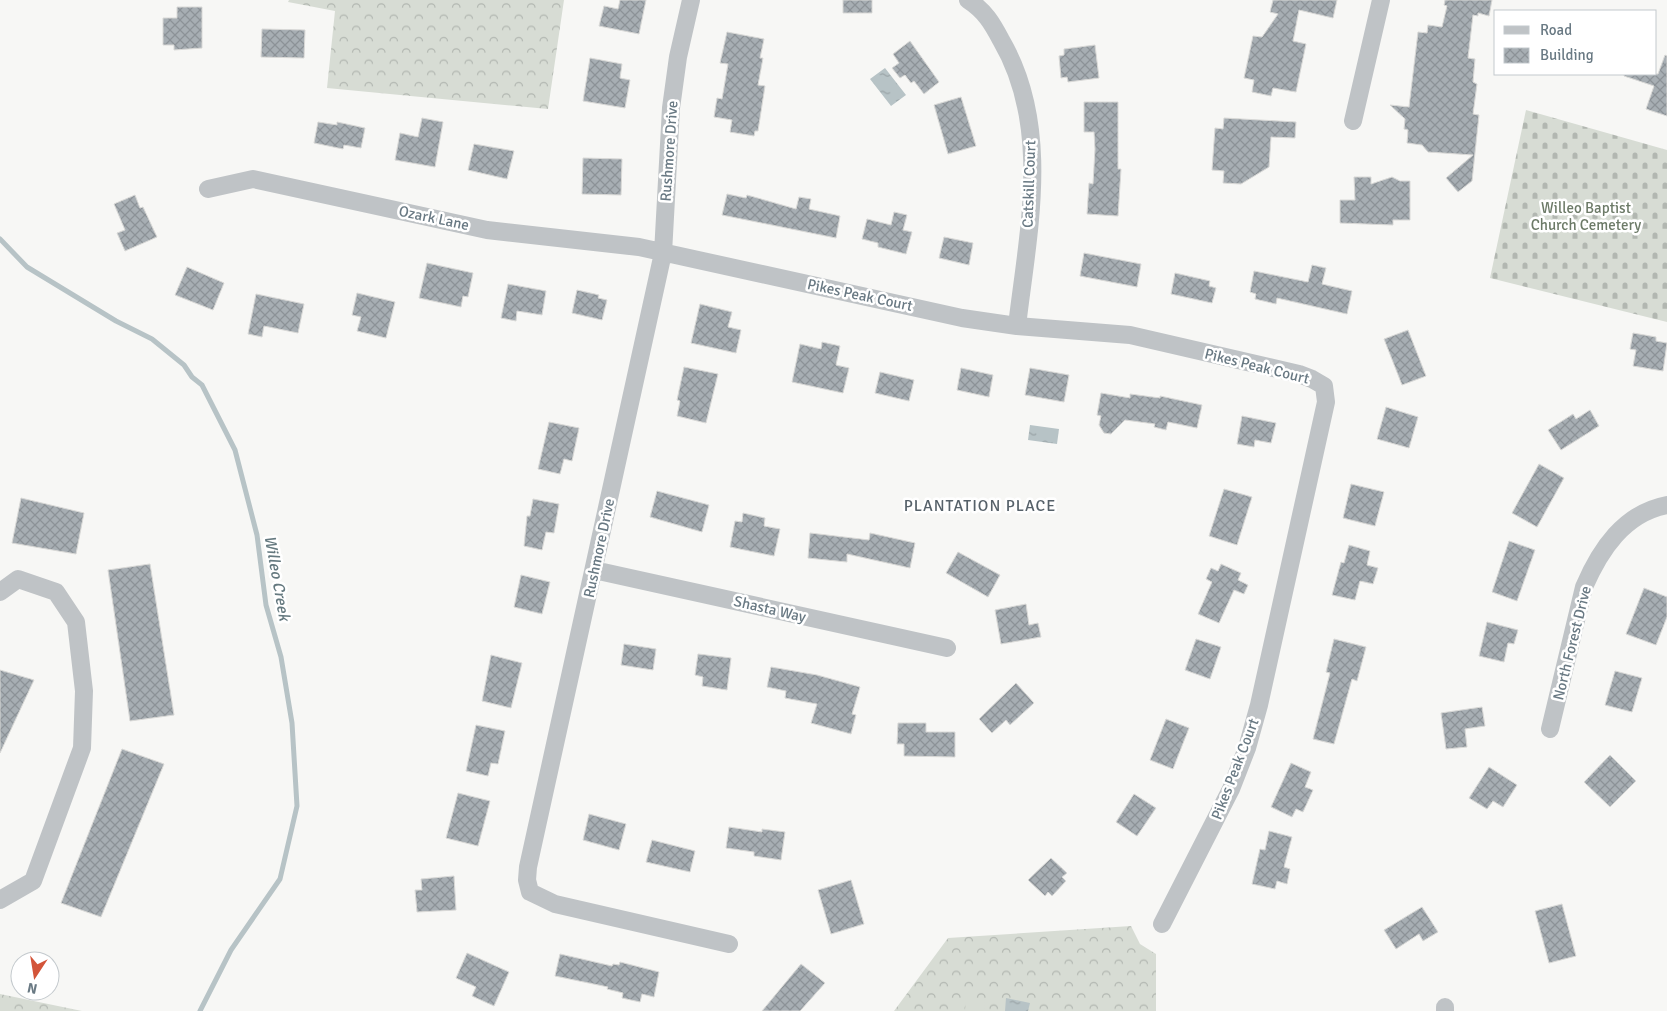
<svg xmlns="http://www.w3.org/2000/svg" width="1667" height="1011" font-family="Signika,sans-serif">
	<style>
		.forest { fill: url(#forest-crowns) }
		.cemetery { fill: url(#cemetery-stones) }
		.garden { fill: #d7dcd4 }
		.water { fill: url(#water-ripples) }
		.lines { fill: none; stroke-linecap: round; stroke-linejoin: round }
		.stream { stroke: #b7c3c6; stroke-width: 5 }
		.building { fill: url(#building-cross-hatch); stroke: #d9d9d7 }
		.minor { stroke: #bfc3c6; stroke-width: 18 }
		.labels { text-anchor: middle; dominant-baseline: central; stroke-width: 5; stroke-linejoin: round; paint-order: stroke }
		.street-label { font-size: 15px; fill: #697983; stroke: #fff }
		.park-label { font-size: 15px; fill: #6c7a67; stroke: #fff }
		.neighbourhood-label { font-size: 16px; letter-spacing: 1px; fill: #566169; stroke: #fff }
		.water-label { font-size: 16px; font-style: italic; fill: #65797f; stroke: #fff }
	</style>
	<defs>
		<pattern id="forest-crowns" width="20" height="18" patternUnits="userSpaceOnUse" patternTransform="scale(1.25)"><rect width="20" height="18" fill="#d7dcd4"/><path d="M2 6a3 3 0 1 1 6 0M12 15a3 3 0 1 1 6 0" fill="none" stroke="#b2b7b1"/></pattern>
		<pattern id="cemetery-stones" width="16" height="16" patternUnits="userSpaceOnUse" patternTransform="scale(1.25)"><rect width="16" height="16" fill="#d7dcd4"/><path d="M2 7V4a2 2 0 0 1 4 0v3zM10 15v-3a2 2 0 0 1 4 0v3z" fill="#b2b7b1"/></pattern>
		<pattern id="water-ripples" width="26" height="14" patternUnits="userSpaceOnUse" patternTransform="scale(1.25)"><rect width="26" height="14" fill="#b7c3c6"/><path d="M2 4q2-2 4 0t4 0M15 11q2-2 4 0t4 0" fill="none" stroke="#99a3a6"/></pattern>
		<pattern id="building-cross-hatch" width="8" height="8" patternUnits="userSpaceOnUse" patternTransform="scale(1.25)"><rect width="8" height="8" fill="#a7aeb3"/><path d="M0 0l8 8M0 8l8-8" fill="none" stroke="#8c9297"/></pattern>
	</defs>
	<rect width="100%" height="100%" fill="#f7f7f5"/>
	<!-- forest -->
	<path class="forest" d="M289,0H564L548,109L327,88L335,11L288,2Z
		M1131,926L1140,944L1156,954V1011H894L948,938Z
		M0,994L82,1011H0Z"/>
	<!-- cemetery -->
	<path class="cemetery" d="M1526,110L1667,150V322L1490,278Z"/>
	<!-- garden -->
	<path class="garden" d="M966,997L985,999L984,1011H965Z"/>
	<!-- water -->
	<path class="water" d="M885,68L906,95L891,106L870,79Z
		M1030,425L1059,429L1057,444L1028,440Z
		M1006,998L1030,1003L1028,1011H1005Z"/>
	<g class="lines">
		<!-- stream -->
		<path class="stream" d="M0,239L27,267L116,321L152,339L184,365L192,377L202,385L235,450L257,535L266,605L281,657L292,723L297,806L280,879L231,950L200,1011"/>
	</g>
	<!-- building -->
	<path class="building" d="M620,0H646L639,34L599,26L604,6L618,9Z
		M843,0H872V13H843Z
		M1273,0H1337L1333,18L1299,10L1293,41L1306,44L1296,92L1273,88L1271,96L1252,92L1254,80L1244,78L1253,36L1262,37L1278,14L1270,12Z
		M1445,0H1492L1489,16L1478,13V16L1473,15L1468,58L1475,59L1473,82L1477,84L1473,114L1479,115L1472,181L1458,192L1446,178L1473,155L1428,152L1422,145L1407,143L1408,130L1404,129L1405,119L1390,105L1409,107L1418,32L1427,33L1428,25L1442,27L1447,6L1444,5Z
		M177,7H202V48L174,50V45H163V18H177Z
		M262,29L305,30L304,58L261,57Z
		M727,32L764,39L760,58H763L758,85L765,86L758,131H755L754,136L730,132L732,120L714,117L717,98L722,99L728,64L720,63Z
		M910,41L939,82L924,94L914,81L911,83L905,75L900,78L892,68L899,63L893,54Z
		M1095,45L1099,78L1068,82L1067,77L1061,78L1059,56L1064,55V49Z
		M1665,55L1667,56V116L1646,109L1654,86L1624,76V74H1658Z
		M590,58L622,64L620,78L630,80L625,108L583,101Z
		M961,97L976,146L948,154L934,105Z
		M1084,102H1118V169H1121L1118,216L1087,214L1089,183L1093,184L1095,149L1094,132H1084Z
		M422,118L443,122L435,167L395,160L400,133L418,137Z
		M1224,118L1296,122L1295,138L1271,137L1269,167L1241,184L1223,183L1224,171L1212,170L1215,128L1223,129Z
		M318,122L337,125V122L365,128L361,148L344,145L343,149L314,143Z
		M474,144L514,151L507,179L468,170Z
		M583,158L622,159L621,195L582,194Z
		M1354,177H1371V184L1392,177L1400,181H1410V220H1393V225L1340,223V200H1355Z
		M727,194L746,198L747,195L796,209L799,197L811,199L809,209L840,216L836,238L722,215Z
		M135,195L140,208L143,207L157,237L125,251L117,233L125,230L114,204Z
		M894,212L907,215L903,230L912,232L906,254L878,247V243L862,239L867,219L891,225Z
		M944,237L973,243L969,265L939,258Z
		M1084,253L1141,264L1137,287L1080,276Z
		M427,263L473,273L468,297L463,296L461,307L419,298Z
		M1312,265L1326,268L1322,284L1352,291L1347,314L1277,298L1276,304L1255,299L1256,294L1250,292L1254,271L1308,282Z
		M187,267L224,283L213,310L175,295Z
		M1175,273L1210,281L1209,286L1216,288L1212,303L1171,294Z
		M508,284L546,291L542,315L517,311L516,321L501,318Z
		M577,290L599,295L598,298L607,300L602,320L572,313Z
		M357,293L395,302L386,338L357,331L361,317L352,315Z
		M256,294L304,304L298,333L264,326L262,337L248,334Z
		M700,304L732,312L728,327L741,330L736,353L691,343Z
		M1408,330L1426,376L1402,385L1384,339Z
		M1633,333L1656,337V341L1667,343L1663,371L1633,366L1636,350L1630,349Z
		M822,342L840,346L836,365L849,368L843,393L792,382L800,344L821,349Z
		M684,367L718,374L706,423L677,416L680,401L677,400Z
		M961,368L993,375L989,397L957,390Z
		M1030,368L1069,375L1064,402L1025,395Z
		M880,372L914,380L909,401L875,393Z
		M1101,393L1130,398V394L1160,398V396L1202,405L1197,428L1168,422L1166,430L1154,427L1155,424L1125,420L1111,434L1104,433L1099,425L1101,416L1097,415Z
		M1386,407L1418,417L1409,448L1377,439Z
		M1590,410L1599,426L1561,450L1548,430L1573,414L1576,419Z
		M1242,416L1276,423L1271,443L1255,440L1254,447L1237,444Z
		M549,422L579,428L572,461L564,459L560,474L538,469Z
		M1539,464L1564,478L1537,527L1512,513Z
		M1351,484L1384,492L1375,526L1343,518Z
		M1224,489L1252,497L1237,545L1209,536Z
		M657,491L709,505L702,532L650,517Z
		M21,498L84,513L76,554L12,543Z
		M533,499L559,504L554,533L546,532L542,550L524,546L527,516H530Z
		M743,513L765,518L764,526L780,529L774,556L730,547L735,521L742,522Z
		M810,533L869,540L870,533L915,543L910,568L847,554V562L808,558Z
		M1509,541L1535,550L1517,601L1492,592Z
		M1349,545L1370,551L1367,565L1378,568L1373,584L1360,581L1355,600L1332,595L1341,562L1344,563Z
		M958,552L1000,575L988,597L946,573Z
		M150,564L174,715L130,721L108,570Z
		M1221,564L1241,573L1238,580L1248,585L1244,594L1234,590L1219,623L1198,614L1212,582L1206,579L1211,568L1218,571Z
		M521,575L550,582L542,614L514,607Z
		M1644,588L1667,597V617L1656,645L1626,634Z
		M1026,604L1029,625L1038,623L1041,637L1001,644L995,610Z
		M1487,622L1518,630L1514,644L1508,643L1504,662L1479,656Z
		M1196,639L1221,647L1210,679L1185,670Z
		M1334,639L1366,647L1357,681L1352,679L1334,744L1313,739L1330,673L1326,672Z
		M624,644L656,649L653,670L621,665Z
		M698,654L731,658L727,690L702,686L703,677L695,675Z
		M491,655L522,663L511,708L482,701Z
		M771,667L817,675L860,687L852,714L856,715L851,734L811,723L817,704L785,698L786,691L767,687Z
		M0,670L34,680L0,753Z
		M1615,671L1642,678L1632,712L1605,705Z
		M1016,683L1034,703L1010,725L1006,720L992,733L979,719Z
		M1482,707L1485,726L1465,729L1467,747L1446,749L1441,713Z
		M1166,719L1189,728L1173,769L1150,760Z
		M898,723H926V732H955V757L904,756V744H897Z
		M476,725L505,731L498,764L491,763L488,776L466,771Z
		M122,749L164,764L101,917L61,903Z
		M1610,755L1636,781L1610,807L1584,782Z
		M1291,763L1311,772L1305,787L1313,790L1303,812L1296,809L1292,817L1271,807Z
		M1489,767L1517,785L1503,807L1493,801L1487,809L1469,798Z
		M458,793L490,801L478,846L446,838Z
		M1134,794L1156,808L1137,836L1116,822Z
		M589,814L626,824L619,850L583,840Z
		M729,827L762,832V829L785,832L781,860L754,856V852L726,848Z
		M1269,831L1292,837L1284,867L1290,869L1287,884L1277,881L1275,889L1252,884L1260,849L1265,850Z
		M652,840L695,851L690,872L646,862Z
		M1051,858L1067,873L1062,877L1066,881L1052,896L1048,892L1045,896L1028,880Z
		M454,876L456,910L417,912L415,890H422L421,879Z
		M851,880L864,924L831,934L818,890Z
		M1562,904L1576,956L1549,963L1535,911Z
		M1422,907L1438,932L1423,941L1419,934L1396,949L1384,930Z
		M467,953L509,972L494,1006L472,996L476,987L456,978Z
		M560,954L612,966L613,964L619,965L620,962L659,972L654,997L642,994L640,1002L622,998L623,993L607,989L608,987L555,976Z
		M801,964L825,983L800,1011H762Z"/>
	<g class="lines">
		<!-- minor -->
		<path class="minor" d="M691,0L678,57L671,108L663,253L528,867L527,880L530,892L555,904L729,944
			M968,0C985,11 992,23 1001,40C1052,127 1028,232 1017,326
			M1353,121L1381,0
			M208,189L253,179L487,230L639,247L962,318L1017,326L1130,335L1299,374L1312,379L1324,386L1326,402L1259,705L1247,748L1231,789L1162,924
			M594,570L947,648
			M0,592L18,579L56,592L76,622L84,691L82,748L33,881L0,900
			M1550,729L1584,587C1600,550 1624,513 1667,505
			M1445,1011V1007"/>
	</g>
	<g class="labels">
		<!-- street labels -->
		<g class="street-label">
			<text transform="translate(669 151) rotate(-86)">Rushmore Drive</text>
			<text transform="translate(1029 184) rotate(-88)">Catskill Court</text>
			<text transform="translate(434 218) rotate(12)">Ozark Lane</text>
			<text transform="translate(860 295) rotate(12)">Pikes Peak Court</text>
			<text transform="translate(1257 366) rotate(14)">Pikes Peak Court</text>
			<text transform="translate(599 548) rotate(-78)">Rushmore Drive</text>
			<text transform="translate(770 609) rotate(13)">Shasta Way</text>
			<text transform="translate(1572 643) rotate(-76)">North Forest Drive</text>
			<text transform="translate(1235 769) rotate(-69)">Pikes Peak Court</text>
		</g>
		<!-- park labels -->
		<g class="park-label">
			<text x="1586" y="208">Willeo Baptist<tspan x="1586" dy="17">Church Cemetery</tspan></text>
		</g>
		<!-- neighbourhood labels -->
		<g class="neighbourhood-label">
			<text x="980" y="506">PLANTATION PLACE</text>
		</g>
		<!-- water labels -->
		<g class="water-label">
			<text transform="translate(277 578) rotate(80)">Willeo Creek</text>
		</g>
	</g>
	<!-- legend -->
	<rect x="1494" y="10" width="162" height="65" fill="#ffffff" stroke="#c3c9cd"/>
	<rect x="1504" y="26" width="25" height="8" fill="#bfc3c6" stroke="#c3c9cd"/>
	<text x="1540" y="35" font-size="15" fill="#697983">Road</text>
	<rect x="1504" y="48" width="25" height="15" fill="url(#building-cross-hatch)" stroke="#c3c9cd"/>
	<text x="1540" y="60" font-size="15" fill="#697983">Building</text>
	<!-- north arrow -->
	<g transform="translate(35 976) rotate(192)"><circle r="24" fill="#ffffff" stroke="#c3c9cd"/>
	<path d="M0-4L9 19L0 12L-9 19Z" fill="#d35439"/>
	<text y="-8" font-size="14" font-weight="bold" text-anchor="middle" fill="#697983">N</text>
	</g>
</svg>
